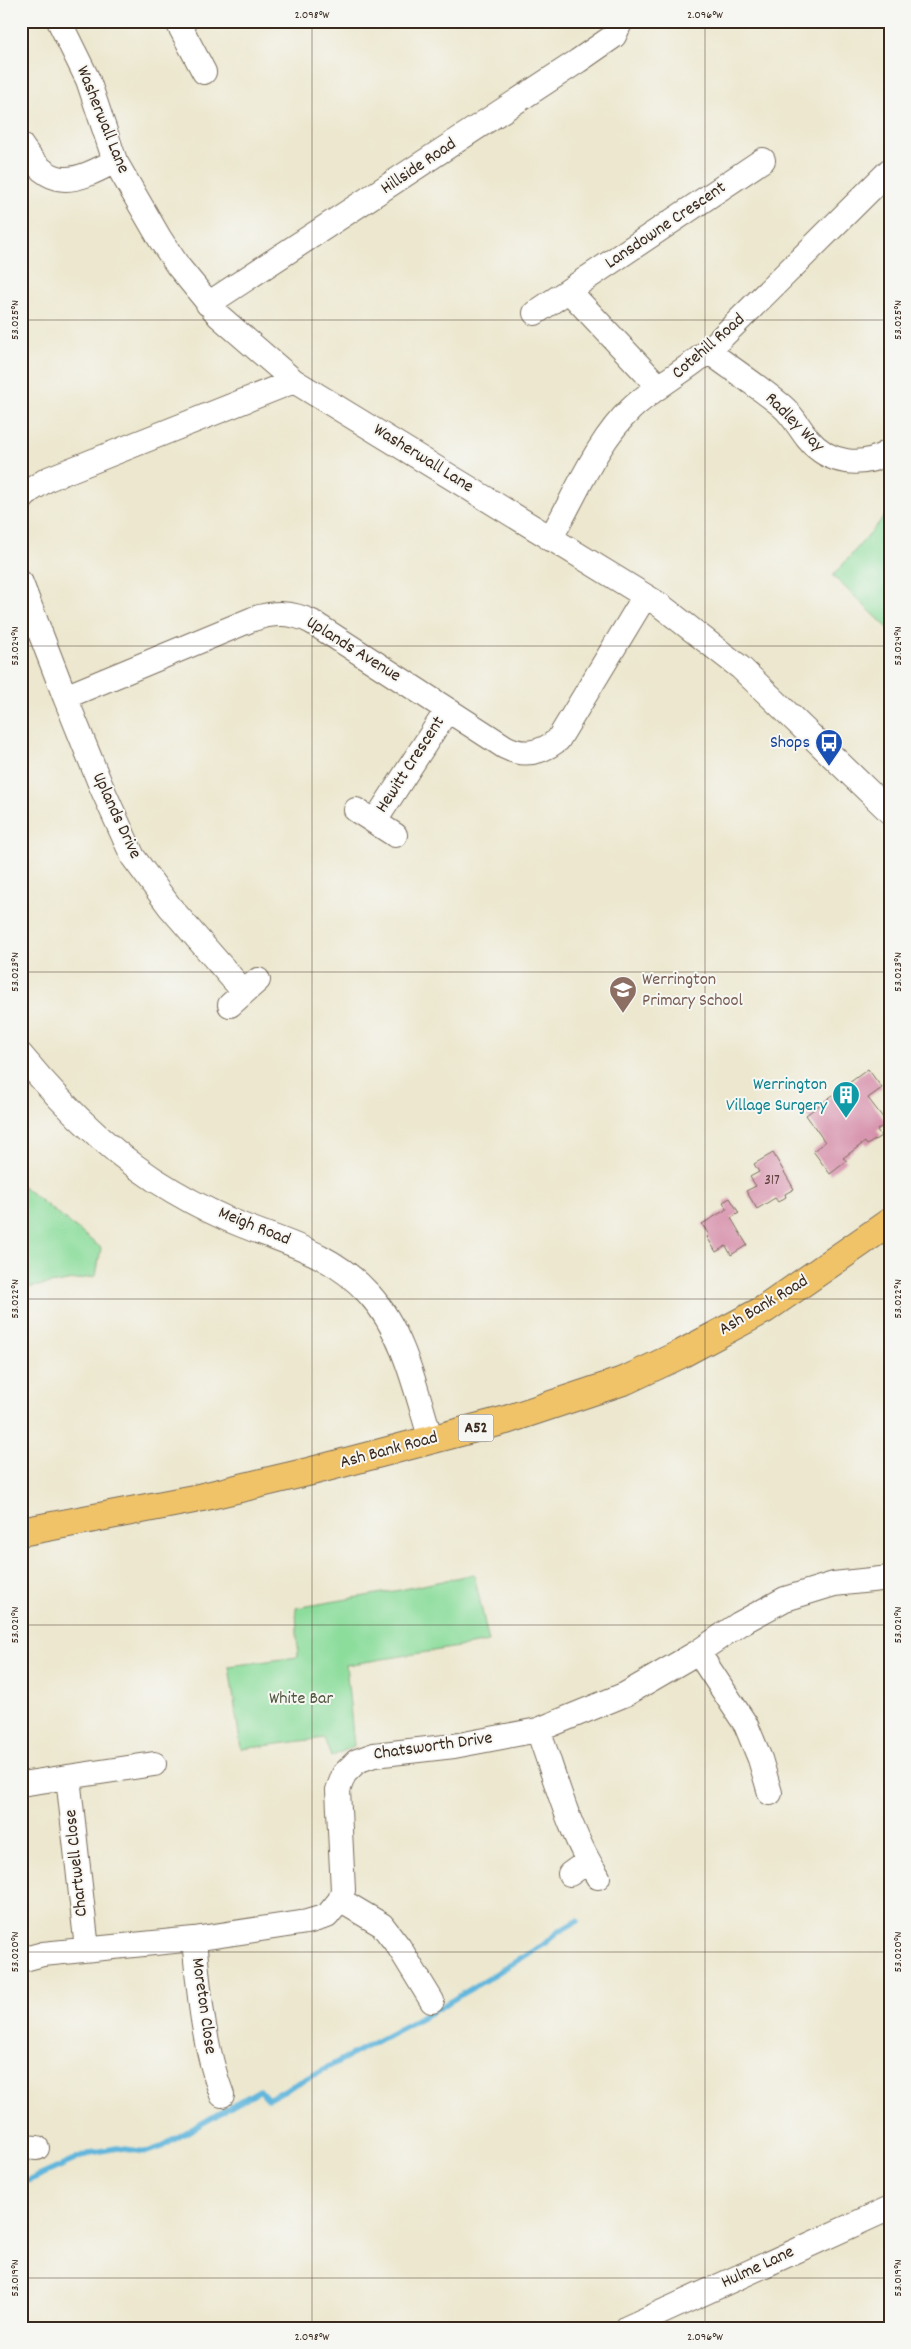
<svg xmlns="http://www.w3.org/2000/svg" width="911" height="2349" font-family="Dekko,sans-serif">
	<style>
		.green { fill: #8cdd9c; stroke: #64845d }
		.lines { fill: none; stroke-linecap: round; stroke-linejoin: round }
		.stream { stroke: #60b6dc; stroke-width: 5.5 }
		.building { fill: #d58ba8 }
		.minor-casing { stroke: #796c5c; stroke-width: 26 }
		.highway-casing { stroke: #796c5c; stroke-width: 30 }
		.minor { stroke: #fff; stroke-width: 24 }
		.highway { stroke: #f0c369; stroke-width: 28 }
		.ticks { fill: none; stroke: #3b2a1e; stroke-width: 1; stroke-opacity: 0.45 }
		.labels { text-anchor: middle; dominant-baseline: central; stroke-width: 4; stroke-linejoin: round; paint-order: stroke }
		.number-label { font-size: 15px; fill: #624240 }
		.shield { fill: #f6f6f2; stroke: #73675e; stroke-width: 1 }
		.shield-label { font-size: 16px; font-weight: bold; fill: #3b2a1e }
		.street-label { font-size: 18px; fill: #3b2a1e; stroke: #f6f6f2 }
		.transit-label { font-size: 18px; fill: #164399; stroke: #f6f6f2; text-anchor: end }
		.education-label { font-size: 18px; fill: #785e54; stroke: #f6f6f2; text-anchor: start }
		.culture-label { font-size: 18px; fill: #0d838f; stroke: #f6f6f2; text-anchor: end }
		.park-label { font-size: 18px; fill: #4f573e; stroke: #f6f6f2 }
		.neatline { fill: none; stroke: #3b2a1e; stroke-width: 2 }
		.ticks-label { font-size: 12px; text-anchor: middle; fill: #3b2a1e }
	</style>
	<rect width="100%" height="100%" fill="#f6f6f2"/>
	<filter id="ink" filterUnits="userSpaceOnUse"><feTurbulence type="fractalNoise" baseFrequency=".02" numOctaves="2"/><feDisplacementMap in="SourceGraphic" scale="10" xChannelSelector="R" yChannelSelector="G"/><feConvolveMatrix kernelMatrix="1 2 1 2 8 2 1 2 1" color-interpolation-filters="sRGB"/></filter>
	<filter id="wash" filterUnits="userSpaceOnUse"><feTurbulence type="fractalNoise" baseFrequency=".0096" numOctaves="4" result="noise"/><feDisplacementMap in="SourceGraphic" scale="20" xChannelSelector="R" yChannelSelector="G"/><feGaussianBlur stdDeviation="1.12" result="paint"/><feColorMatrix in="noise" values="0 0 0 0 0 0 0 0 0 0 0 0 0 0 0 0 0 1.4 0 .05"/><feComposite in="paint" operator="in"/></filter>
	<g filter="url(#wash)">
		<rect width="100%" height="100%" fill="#ece7ce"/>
		<!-- green -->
		<path class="green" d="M890,510V630L833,576Z
			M21,1185L101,1248L96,1276L21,1289Z
			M474,1574L489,1642L346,1665L354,1746L331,1757L324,1738L241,1749L229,1666L298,1657L296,1608L400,1590Z"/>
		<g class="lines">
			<!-- stream -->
			<path class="stream" d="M21,2184L90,2153L117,2148L147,2152L161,2147L260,2090L268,2099L441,2007L543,1945L558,1932L577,1921"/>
		</g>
		<g id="blocks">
			<!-- building -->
			<path class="building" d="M868,1069L882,1088L868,1098L887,1123L877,1130L881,1136L867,1145L865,1142L843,1158L847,1161L830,1174L813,1151L825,1142L806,1115Z
				M773,1153L794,1189L785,1194L786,1197L778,1202L775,1198L757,1209L746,1191L756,1186L750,1177L759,1172L754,1164Z
				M730,1198L739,1213L731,1218L747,1245L731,1255L726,1246L716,1252L707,1237L709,1235L702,1224L727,1209L723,1202Z"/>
		</g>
	</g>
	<g filter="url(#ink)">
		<use href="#blocks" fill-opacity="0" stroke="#796c5c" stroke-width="1"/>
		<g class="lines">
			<defs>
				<path id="minor" d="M59,21L88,80L115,161L160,239L178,266L219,316L294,381L660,605L741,668L890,812
					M177,21L204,72
					M21,145C51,191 72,184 115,161
					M569,291L659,387
					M208,304L578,61L614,36L621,21
					M535,313L763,160
					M708,351C732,369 758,386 782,406C793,415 799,428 808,439C829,464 862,469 890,451
					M21,500L29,491L48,479L294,381
					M550,539C575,497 596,442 631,409C654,387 684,372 708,351L890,170
					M21,583L65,697L253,619C274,612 292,612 312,622L505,747C524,757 541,753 558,740L645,596
					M65,697L101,786L133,857L170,907L244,992
					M356,810L395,835
					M375,821L447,710
					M230,1005L258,980
					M21,1055C64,1107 114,1157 173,1191C195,1204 221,1217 244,1226C291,1244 334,1255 369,1294C404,1332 416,1391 431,1440
					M698,1652L746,1725L760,1759L770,1793
					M538,1730C556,1779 569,1833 598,1877
					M68,1777L87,1949
					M21,1784L154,1764
					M570,1874L588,1861
					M340,1900L382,1925L399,1947L432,2001
					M194,1939C199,1992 203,2045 222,2095
					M21,1960L43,1954L194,1939L307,1922L327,1916L340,1900L343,1890L338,1790L344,1774L357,1761L374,1755L454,1746L538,1730L626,1694L698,1652L739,1624L785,1599L834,1584L890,1578
					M21,2147L37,2148
					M627,2328L890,2208"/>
				<path id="highway" d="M21,1532L194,1499L312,1471L506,1420L626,1380L681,1354L765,1309L890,1222"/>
			</defs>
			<!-- minor casing -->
			<use href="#minor" class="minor-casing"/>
			<!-- highway casing -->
			<use href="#highway" class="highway-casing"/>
			<!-- minor -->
			<use href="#minor" class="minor"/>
			<!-- highway -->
			<use href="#highway" class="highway"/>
		</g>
	</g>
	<!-- ticks -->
	<path class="ticks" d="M312,21V2328M705,21V2328M21,320H890M21,646H890M21,972H890M21,1299H890M21,1625H890M21,1952H890M21,2278H890"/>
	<!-- icons -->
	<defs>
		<symbol id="bus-pin" viewBox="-11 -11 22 30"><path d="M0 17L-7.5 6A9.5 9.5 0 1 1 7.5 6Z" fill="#1a4fb4" stroke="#f6f6f2"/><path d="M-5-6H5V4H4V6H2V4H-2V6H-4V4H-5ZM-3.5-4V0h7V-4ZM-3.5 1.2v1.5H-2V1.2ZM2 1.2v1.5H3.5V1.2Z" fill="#fff"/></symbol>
		<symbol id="school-pin" viewBox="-11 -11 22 30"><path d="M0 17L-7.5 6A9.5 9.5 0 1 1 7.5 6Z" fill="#8d6e63" stroke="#f6f6f2"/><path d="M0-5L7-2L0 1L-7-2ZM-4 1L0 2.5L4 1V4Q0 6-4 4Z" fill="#fff"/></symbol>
		<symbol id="building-pin" viewBox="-11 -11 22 30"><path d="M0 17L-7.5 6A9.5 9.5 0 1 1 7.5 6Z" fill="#0f9aa8" stroke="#f6f6f2"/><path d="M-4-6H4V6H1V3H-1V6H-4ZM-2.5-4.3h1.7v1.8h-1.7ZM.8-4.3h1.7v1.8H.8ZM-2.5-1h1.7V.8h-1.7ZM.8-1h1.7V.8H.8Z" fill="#fff"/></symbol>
	</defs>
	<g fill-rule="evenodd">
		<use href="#bus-pin" x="813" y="727" width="32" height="43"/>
		<use href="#school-pin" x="607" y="974" width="32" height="43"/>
		<use href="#building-pin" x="830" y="1079" width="32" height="43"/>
	</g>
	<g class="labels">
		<!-- number labels -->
		<g class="number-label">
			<text x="772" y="1181">317</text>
		</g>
		<!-- shield labels -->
		<rect class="shield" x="458.5" y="1414.5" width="35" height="27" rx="4"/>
		<g class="shield-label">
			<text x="476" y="1428">A52</text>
		</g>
		<!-- street labels -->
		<g class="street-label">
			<text transform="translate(102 120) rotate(68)">Washerwall Lane</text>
			<text transform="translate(419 167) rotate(-34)">Hillside Road</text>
			<text transform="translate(666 226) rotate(-34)">Lansdowne Crescent</text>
			<text transform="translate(709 347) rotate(-41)">Cotehill Road</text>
			<text transform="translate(794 423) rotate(45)">Radley Way</text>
			<text transform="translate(423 459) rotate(32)">Washerwall Lane</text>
			<text transform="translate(353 650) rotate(32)">Uplands Avenue</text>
			<text transform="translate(411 765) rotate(-57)">Hewitt Crescent</text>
			<text transform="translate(116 816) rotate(65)">Uplands Drive</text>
			<text transform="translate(254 1227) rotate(22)">Meigh Road</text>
			<text transform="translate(764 1306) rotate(-31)">Ash Bank Road</text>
			<text transform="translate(389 1451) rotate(-15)">Ash Bank Road</text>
			<text transform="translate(433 1747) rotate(-8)">Chatsworth Drive</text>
			<text transform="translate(77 1863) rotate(-96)">Chartwell Close</text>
			<text transform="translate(203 2006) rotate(82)">Moreton Close</text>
			<text transform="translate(758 2268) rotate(-25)">Hulme Lane</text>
		</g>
		<!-- transit labels -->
		<g class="transit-label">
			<text x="810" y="743">Shops</text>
		</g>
		<!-- education labels -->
		<g class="education-label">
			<text x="642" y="980">Werrington<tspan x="642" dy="21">Primary School</tspan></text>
		</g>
		<!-- culture labels -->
		<g class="culture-label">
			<text x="827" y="1085">Werrington<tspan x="827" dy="21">Village Surgery</tspan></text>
		</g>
		<!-- park labels -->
		<g class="park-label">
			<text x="301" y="1699">White Bar</text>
		</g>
	</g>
	<!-- margin -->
	<rect width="911" height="2349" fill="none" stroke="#f6f6f2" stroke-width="55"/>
	<rect x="28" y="28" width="856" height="2294" class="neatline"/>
	<g class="ticks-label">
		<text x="312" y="18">2.098°W</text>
		<text x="705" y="18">2.096°W</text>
		<text transform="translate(14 320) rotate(-90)" y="4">53.025°N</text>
		<text transform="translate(897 320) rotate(-90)" y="4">53.025°N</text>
		<text transform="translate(14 646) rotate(-90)" y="4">53.024°N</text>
		<text transform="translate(897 646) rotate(-90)" y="4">53.024°N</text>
		<text transform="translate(14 972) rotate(-90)" y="4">53.023°N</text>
		<text transform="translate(897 972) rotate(-90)" y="4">53.023°N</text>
		<text transform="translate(14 1299) rotate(-90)" y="4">53.022°N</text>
		<text transform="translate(897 1299) rotate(-90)" y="4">53.022°N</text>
		<text transform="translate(14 1625) rotate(-90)" y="4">53.021°N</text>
		<text transform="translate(897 1625) rotate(-90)" y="4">53.021°N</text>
		<text transform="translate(14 1952) rotate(-90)" y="4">53.020°N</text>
		<text transform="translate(897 1952) rotate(-90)" y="4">53.020°N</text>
		<text transform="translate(14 2278) rotate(-90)" y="4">53.019°N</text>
		<text transform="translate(897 2278) rotate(-90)" y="4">53.019°N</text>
		<text x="312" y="2340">2.098°W</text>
		<text x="705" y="2340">2.096°W</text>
	</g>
</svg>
